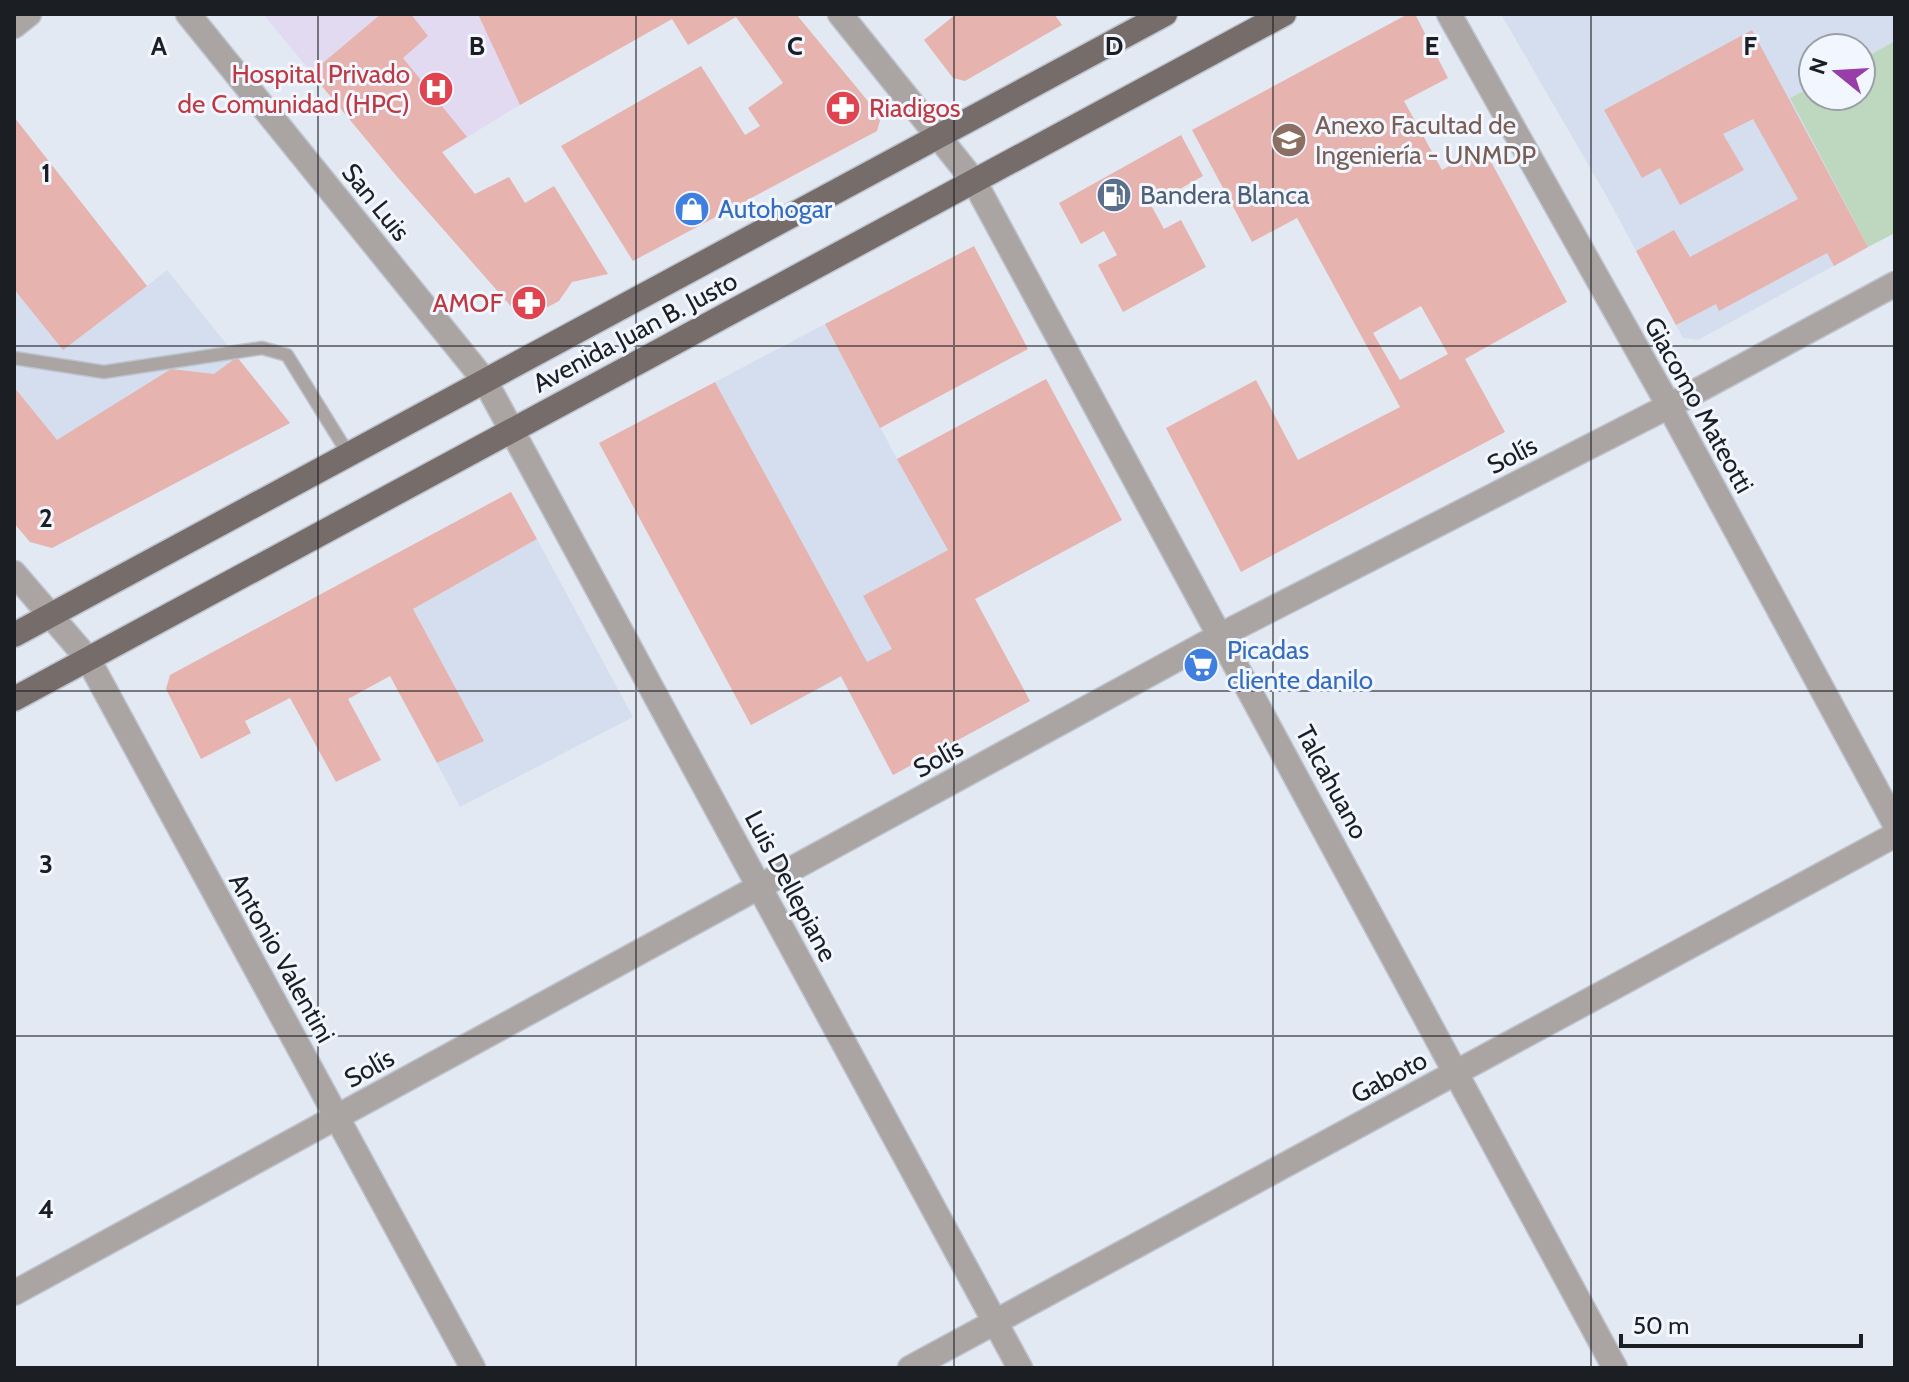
<svg xmlns="http://www.w3.org/2000/svg" width="1909" height="1382" font-family="Cabin,sans-serif">
	<style>
		.built { fill: #d4deef }
		.medical { fill: #e2daf0 }
		.green { fill: #bed8bf }
		.building { fill: #e6b3af; fill-rule: evenodd }
		.lines { fill: none; stroke-linecap: round; stroke-linejoin: round }
		.service-casing { stroke: #bec4cd; stroke-width: 15 }
		.minor-casing { stroke: #bec4cd; stroke-width: 27 }
		.primary-casing { stroke: #bec4cd; stroke-width: 27 }
		.service { stroke: #aaa4a3; stroke-width: 12 }
		.minor { stroke: #aaa4a3; stroke-width: 24 }
		.primary { stroke: #766c6a; stroke-width: 24 }
		.grid { fill: none; stroke: #1b1e22; stroke-width: 2; stroke-opacity: 0.55 }
		.labels { text-anchor: middle; dominant-baseline: central; stroke-width: 6; stroke-linejoin: round; paint-order: stroke }
		.health-label { font-size: 26px; fill: #be3a42; stroke: #f1f6ff; text-anchor: end }
		.education-label { font-size: 26px; fill: #785e54; stroke: #f1f6ff; text-anchor: start }
		.service-label { font-size: 26px; fill: #4e5e75; stroke: #f1f6ff; text-anchor: start }
		.street-label { font-size: 26px; fill: #1b1e22; stroke: #f1f6ff }
		.shop-label { font-size: 26px; fill: #366cbe; stroke: #f1f6ff; text-anchor: start }
		.grid-label { font-size: 26px; text-anchor: middle; font-weight: bold; fill: #1b1e22; stroke: #f1f6ff; stroke-width: 6; stroke-linejoin: round; paint-order: stroke }
	</style>
	<rect width="100%" height="100%" fill="#e2e9f3"/>
	<!-- built -->
	<path class="built" d="M1501,14H1895V41L1861,60V48H1813V86L1790,98L1868,247L1698,340L1683,338L1607,197Z
		M14,117L147,286L167,270L290,423L52,548L30,542L14,523Z
		M825,324L897,459L1046,379L1122,520L975,599L1030,701L893,775L841,677L751,725L652,540L767,478L715,382Z
		M537,539L633,717L460,807L437,763L483,740L413,609Z"/>
	<!-- medical -->
	<path class="medical" d="M263,14H679L508,112L399,179Z"/>
	<!-- green -->
	<path class="green" d="M1895,41V233L1868,247L1790,98L1813,86V96H1861V60Z"/>
	<!-- building -->
	<path class="building" d="M381,14H411L428,36L403,58L467,137L442,152L475,194L509,177L525,203L554,186L608,274L572,282L559,301L523,320L399,179L311,73Z
		M478,14H796L881,117L877,131L633,261L561,146L701,66L745,135L760,126L748,108L783,83L736,17L688,45L672,19L520,105Z
		M956,14H1054L1062,25L965,81L953,78L924,40Z
		M1408,14H1415L1448,78L1404,101L1442,170L1483,147L1567,302L1465,359L1505,432L1241,572L1166,428L1256,380L1298,460L1400,407L1297,218L1252,242L1192,130ZM1421,306L1448,354L1400,380L1373,333Z
		M1752,30L1868,247L1834,266L1827,253L1719,311L1716,304L1676,325L1636,251L1674,230L1690,257L1798,199L1753,119L1723,134L1744,170L1680,205L1660,168L1642,178L1604,110Z
		M14,117L147,286L63,350L14,289Z
		M1181,135L1203,176L1151,205L1164,229L1181,220L1206,267L1123,312L1098,265L1117,255L1104,231L1081,244L1059,203Z
		M974,246L1028,349L880,428L825,324Z
		M237,357L290,423L52,548L30,542L14,523V387L57,440L171,369L214,374Z
		M1046,379L1122,520L975,599L1030,701L893,775L841,676L751,725L599,443L715,382L867,662L892,649L863,596L948,550L897,459Z
		M511,492L537,539L413,609L484,741L437,763L390,676L348,699L381,760L336,782L290,698L245,721L251,733L201,759L166,689L170,675Z"/>
	<g class="lines">
		<defs>
			<path id="service" d="M14,358L104,372L262,348L287,355L349,455"/>
			<path id="minor" d="M188,14L485,381L1020,1368
				M840,14L974,181L1615,1368
				M1449,14L1669,406L1895,824
				M14,26L29,14
				M14,573L88,659L473,1368
				M14,1293L1221,635L1669,406L1895,284
				M910,1368L1895,835"/>
			<path id="primary" d="M14,635L1165,14
				M14,699L1284,14"/>
		</defs>
		<!-- service casing -->
		<use href="#service" class="service-casing"/>
		<!-- minor casing -->
		<use href="#minor" class="minor-casing"/>
		<!-- primary casing -->
		<use href="#primary" class="primary-casing"/>
		<!-- service -->
		<use href="#service" class="service"/>
		<!-- minor -->
		<use href="#minor" class="minor"/>
		<!-- primary -->
		<use href="#primary" class="primary"/>
	</g>
	<!-- grid -->
	<path class="grid" d="M318,14V1368M636,14V1368M954,14V1368M1273,14V1368M1591,14V1368M14,346H1895M14,691H1895M14,1036H1895"/>
	<!-- icons -->
	<defs>
		<symbol id="hospital-disc" viewBox="-11 -11 22 22"><circle r="9.5" fill="#e0444e" stroke="#f1f6ff"/><path d="M-5-5h3v3.5h4V-5h3V5h-3V1.5h-4V5h-3Z" fill="#fff"/></symbol>
		<symbol id="pharmacy-disc" viewBox="-11 -11 22 22"><circle r="9.5" fill="#e0444e" stroke="#f1f6ff"/><path d="M-2-6h4v4h4v4h-4v4h-4v-4h-4v-4h4Z" fill="#fff"/></symbol>
		<symbol id="university-disc" viewBox="-11 -11 22 22"><circle r="9.5" fill="#8d6e63" stroke="#f1f6ff"/><path d="M0-5L7-2L0 1L-7-2ZM-4 1L0 2.5L4 1V4Q0 6-4 4Z" fill="#fff"/></symbol>
		<symbol id="fuel-disc" viewBox="-11 -11 22 22"><circle r="9.5" fill="#5c6f8a" stroke="#f1f6ff"/><path d="M-5.5-6h7V0h2V4h1.3V-2.5L3-4.5l.8-.8L6-3V5H2.5V1h-1V6h-7ZM-4.2-4.7v3.2H.2V-4.7Z" fill="#fff"/></symbol>
		<symbol id="shop-disc" viewBox="-11 -11 22 22"><circle r="9.5" fill="#3f7fe0" stroke="#f1f6ff"/><path d="M-5-2.5h2.3a2.7 3.5 0 0 1 5.4 0H5L5.5 6h-11ZM-1.5-2.5h3a1.5 2.3 0 0 0-3 0Z" fill="#fff"/></symbol>
		<symbol id="supermarket-disc" viewBox="-11 -11 22 22"><circle r="9.5" fill="#3f7fe0" stroke="#f1f6ff"/><path d="M-6-5.5h2.5l.6 2H6L4.5 2H-2.5L-4.4-4H-6ZM-1.5 3.2a1.3 1.3 0 1 0 .1 0ZM3 3.2a1.3 1.3 0 1 0 .1 0Z" fill="#fff"/></symbol>
	</defs>
	<g fill-rule="evenodd">
		<use href="#hospital-disc" x="416" y="69" width="40" height="40"/>
		<use href="#pharmacy-disc" x="823" y="88" width="40" height="40"/>
		<use href="#university-disc" x="1269" y="120" width="40" height="40"/>
		<use href="#fuel-disc" x="1094" y="175" width="40" height="40"/>
		<use href="#shop-disc" x="672" y="189" width="40" height="40"/>
		<use href="#pharmacy-disc" x="509" y="283" width="40" height="40"/>
		<use href="#supermarket-disc" x="1181" y="645" width="40" height="40"/>
	</g>
	<g class="labels">
		<!-- health labels -->
		<g class="health-label">
			<text x="410" y="74">Hospital Privado<tspan x="410" dy="30">de Comunidad (HPC)</tspan></text>
			<text x="869" y="108" text-anchor="start">Riadigos</text>
			<text x="503" y="303">AMOF</text>
		</g>
		<!-- education labels -->
		<g class="education-label">
			<text x="1315" y="125">Anexo Facultad de<tspan x="1315" dy="30">Ingeniería - UNMDP</tspan></text>
		</g>
		<!-- service labels -->
		<g class="service-label">
			<text x="1140" y="195">Bandera Blanca</text>
		</g>
		<!-- street labels -->
		<g class="street-label">
			<text transform="translate(376 202) rotate(51)">San Luis</text>
			<text transform="translate(635 332) rotate(-28)">Avenida Juan B. Justo</text>
			<text transform="translate(1699 405) rotate(61)">Giacomo Mateotti</text>
			<text transform="translate(1512 455) rotate(-27)">Solís</text>
			<text transform="translate(938 758) rotate(-29)">Solís</text>
			<text transform="translate(1332 782) rotate(62)">Talcahuano</text>
			<text transform="translate(791 886) rotate(62)">Luis Dellepiane</text>
			<text transform="translate(282 958) rotate(61)">Antonio Valentini</text>
			<text transform="translate(369 1068) rotate(-29)">Solís</text>
			<text transform="translate(1389 1077) rotate(-28)">Gaboto</text>
		</g>
		<!-- shop labels -->
		<g class="shop-label">
			<text x="718" y="209">Autohogar</text>
			<text x="1227" y="650">Picadas<tspan x="1227" dy="30">cliente danilo</tspan></text>
		</g>
	</g>
	<g class="grid-label">
		<text x="159" y="55">A</text>
		<text x="477" y="55">B</text>
		<text x="795" y="55">C</text>
		<text x="1114" y="55">D</text>
		<text x="1432" y="55">E</text>
		<text x="1750" y="55">F</text>
		<text x="46" y="182">1</text>
		<text x="46" y="527">2</text>
		<text x="46" y="873">3</text>
		<text x="46" y="1218">4</text>
	</g>
	<!-- border -->
	<rect width="1909" height="1382" fill="none" stroke="#1b1e22" stroke-width="32"/>
	<!-- north arrow -->
	<g transform="translate(1837 72) rotate(288)"><circle r="38" fill="#f1f6ff" stroke="#9ba0a7" stroke-width="2"/>
	<path d="M0-6L14 30L0 20L-14 30Z" fill="#973ea9"/>
	<text y="-12" font-size="22" font-weight="bold" text-anchor="middle" fill="#1b1e22">N</text>
	</g>
	<!-- scale -->
	<path d="M1621 1334v12h240v-12" fill="none" stroke="#1b1e22" stroke-width="4"/>
	<text x="1633" y="1334" font-size="24" fill="#1b1e22" stroke="#f1f6ff" stroke-width="6" paint-order="stroke">50 m</text>
</svg>
